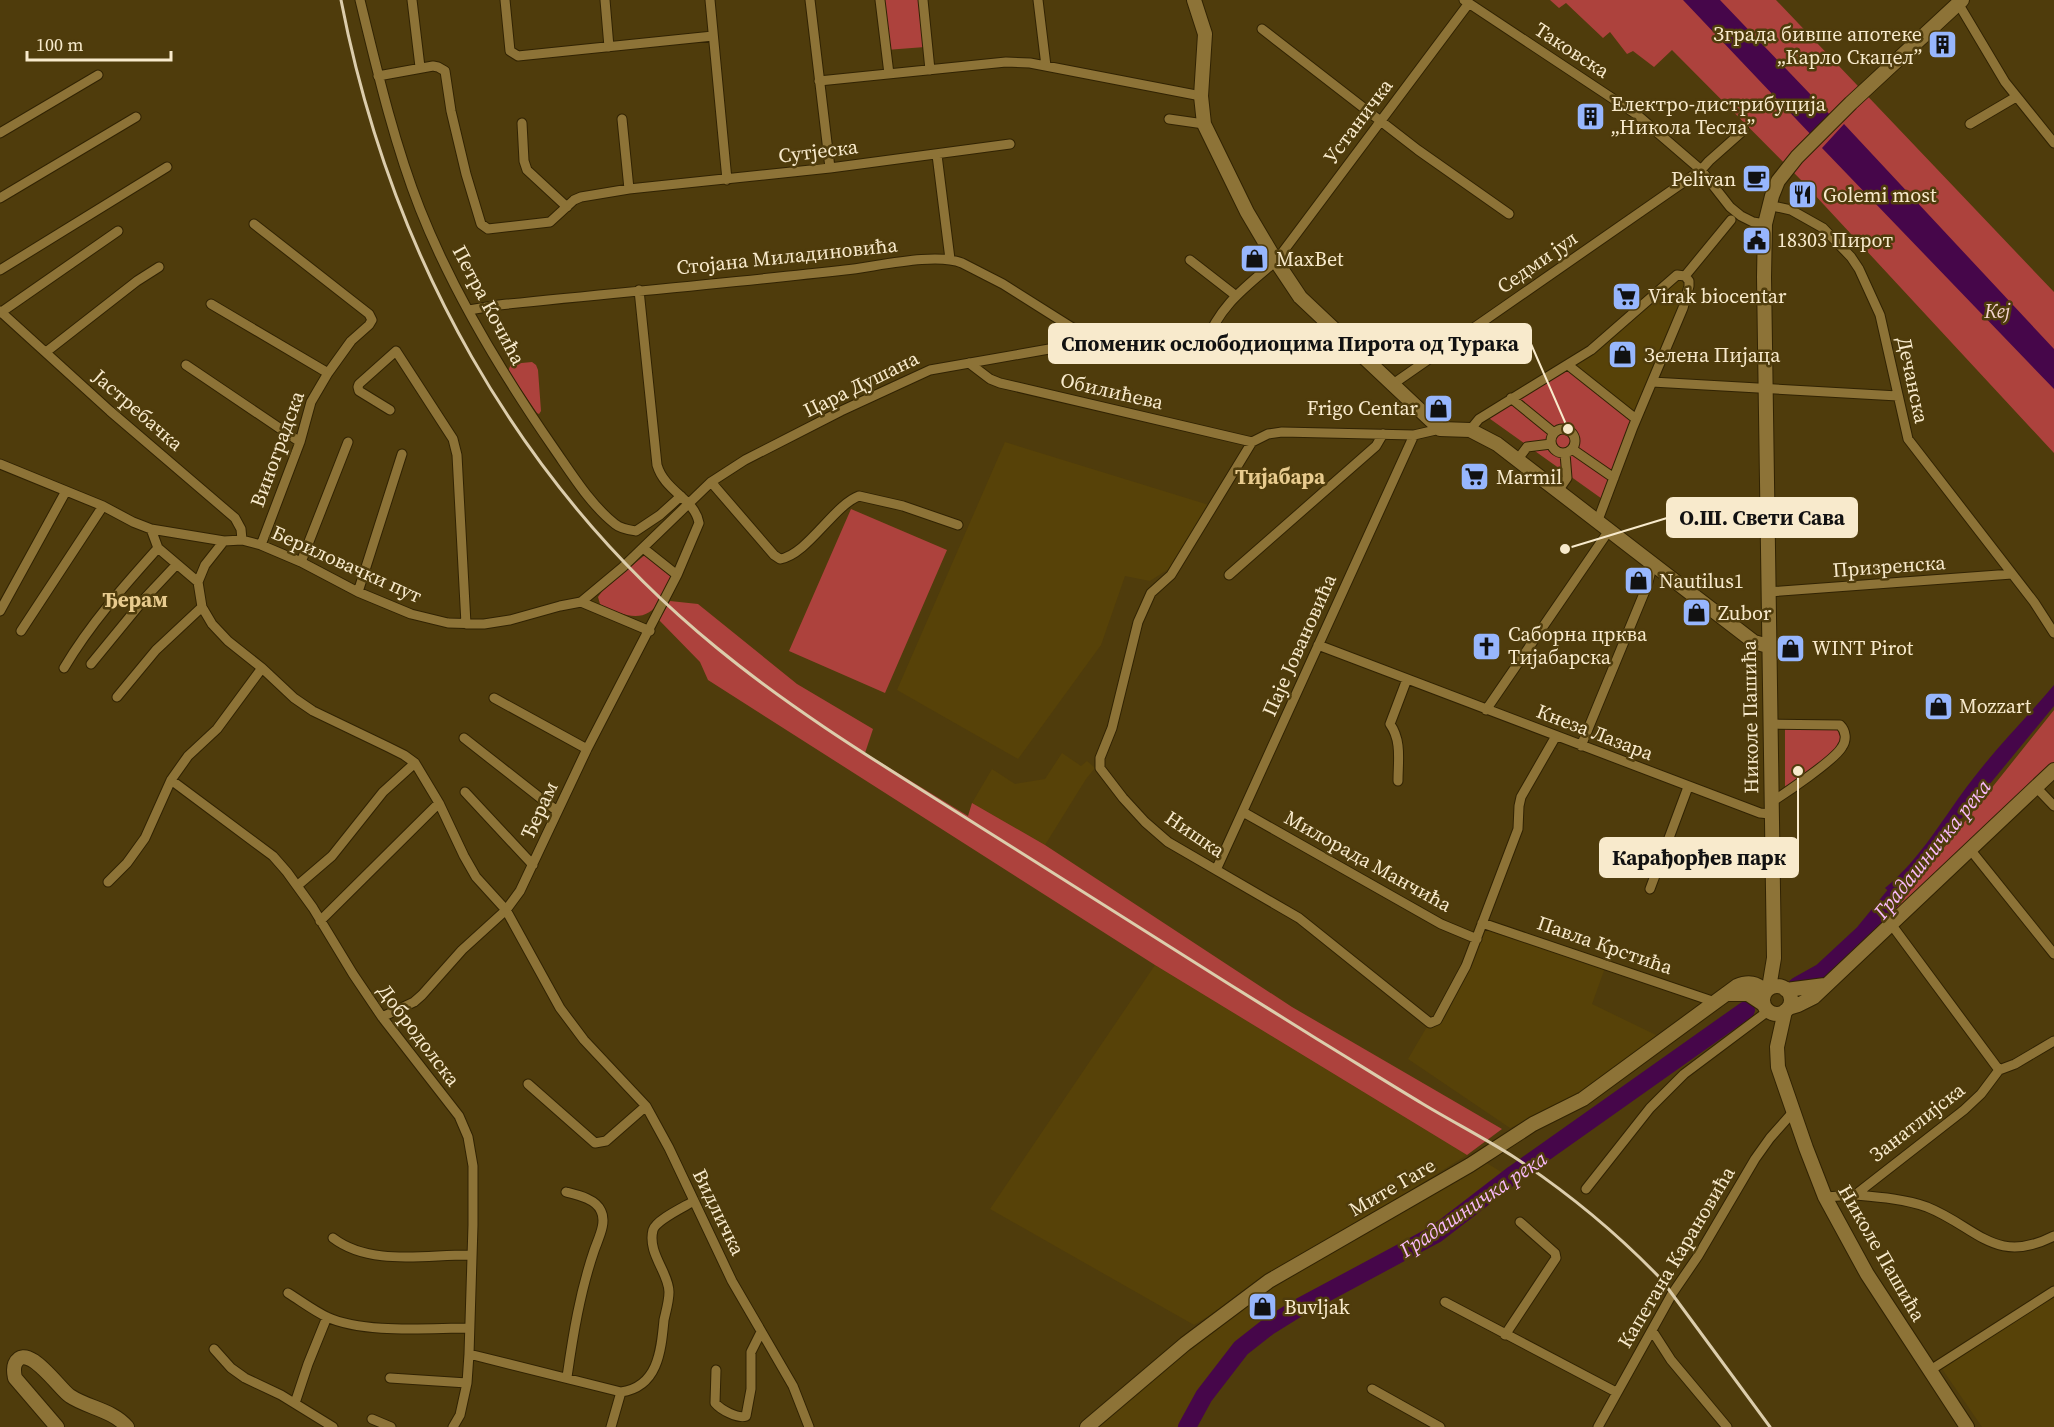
<svg xmlns="http://www.w3.org/2000/svg" width="2054" height="1427" font-family="'Source Serif 4',serif">
	<style>
		.built { fill: #574208 }
		.green { fill: #ad423d }
		.water { fill: #46064a }
		.lines { fill: none; stroke-linecap: round; stroke-linejoin: round }
		.river { stroke: #46064a; stroke-width: 18 }
		.street-casing { stroke: #312303; stroke-width: 11 }
		.secondary-casing { stroke: #312303; stroke-width: 16 }
		.street { stroke: #8d7337; stroke-width: 9 }
		.secondary { stroke: #8d7337; stroke-width: 14 }
		.rail { stroke: #dccdac; stroke-width: 3 }
		.labels { text-anchor: middle; dominant-baseline: central; stroke-width: 5; stroke-linejoin: round; paint-order: stroke }
		.poi-label { font-size: 20px; fill: #f8eacc; stroke: #4f3c0c; text-anchor: start }
		.street-label { font-size: 20px; fill: #f8eacc; stroke: #4f3c0c }
		.park-label { font-size: 20px; font-style: italic; fill: #f5d5d1; stroke: #4f3c0c }
		.neighbourhood-label { font-size: 21px; font-weight: bold; fill: #e8cb8e; stroke: #4f3c0c }
		.water-label { font-size: 21px; font-style: italic; fill: #f9bafa; stroke: #4f3c0c }
		.leader { fill: none; stroke: #f8eacc; stroke-width: 2 }
		.callout-dot { fill: #f8eacc; stroke: #4f3c0c; stroke-width: 2 }
		.callout { fill: #f8eacc; stroke: #f8eacc; stroke-width: 2 }
		.callout-label { font-size: 21px; text-anchor: middle; font-weight: bold; fill: #111 }
	</style>
	<rect width="100%" height="100%" fill="#4f3c0c"/>
	<!-- built -->
	<path class="built" d="M1683,277L1687,289L1636,424L1567,367L1668,282Z
		M1005,442L1209,505L1170,568L1150,581L1125,576L1101,645L1018,759L897,690Z
		M1062,753L1081,766L1087,761L1095,768L1086,779L1045,845L972,803L992,769L1015,784L1045,779Z
		M1485,928L1605,968L1592,1004L1658,1036L1588,1094L1510,1128L1408,1059Z
		M1155,965L1467,1155L1194,1325L990,1209Z
		M1485,1162L1503,1173L1443,1222L1410,1242L1313,1290L1256,1326L1223,1360L1180,1427H1088L1212,1324L1393,1211Z
		M2054,1292V1427H1982L1940,1366Z"/>
	<!-- green -->
	<path class="green" d="M881,0H920L925,47L886,50Z
		M1550,0H1776L2054,292V453L1800,179L1672,50L1654,67L1633,51L1627,54L1610,32L1603,38L1566,3L1559,8Z
		M532,362L536,365L538,370L541,411L539,414L537,413L508,371L511,364Z
		M1567,367L1636,424L1605,501L1486,416Z
		M851,509L947,550L885,693L789,651Z
		M646,554L672,573C662,602 652,626 617,612C611,610 605,608 600,604L598,597L603,590Z
		M670,601L698,604L797,684L873,729L865,753L968,816L972,803L1045,845L1292,1007L1502,1129L1467,1155L1155,965L708,680L700,662L659,620Z
		M2054,710V763L1879,929Z
		M1785,726H1839L1842,744L1785,791Z"/>
	<!-- water -->
	<path class="water" d="M1683,0H1720L1834,119L1815,139Z
		M1844,124L2054,349V389L1822,148Z
		M2054,685V706L1896,898L1885,888C1921,859 1944,816 1972,780C1997,747 2027,717 2054,685Z"/>
	<g class="lines">
		<!-- river -->
		<path class="river" d="M1797,986L1822,972L1864,933L1909,878
			M1187,1427L1204,1396L1241,1348L1269,1326L1298,1308L1436,1234L1514,1174L1746,1010"/>
		<defs>
			<path id="street" d="M360,0C377,70 394,143 420,209C454,295 503,375 555,450C573,476 591,505 615,524C621,529 629,530 636,531L660,515L681,496
				M412,0L420,67
				M505,0L510,51L518,56L713,36
				M605,0L609,47
				M710,0L727,180
				M810,0L830,168
				M880,0L889,74
				M923,0L930,70
				M1038,0L1046,66
				M1464,0L1636,114L1701,170L1730,207L1741,216L1753,222L1765,224
				M1958,3L2005,82L2054,143
				M1262,29L1418,150L1509,214
				M378,76L433,66L438,67L445,71L451,111L466,174L481,224L488,229L550,222L574,200L581,197L629,189L830,168L1010,144
				M819,81L1006,62L1030,63L1201,96
				M622,119L629,189
				M1169,119L1204,124
				M522,123L524,161L527,170L567,207
				M1970,124L2016,97
				M0,133L98,75
				M937,155L950,259
				M0,198L136,117
				M1777,207L1791,210L1823,228L1851,257L1859,269L1880,315L1908,439L2034,602L2054,633
				M254,224L369,314L372,320L369,325L351,341L328,373L311,402L300,442L261,545
				M1190,260L1235,295
				M0,270L167,167
				M1685,276L1731,220
				M639,290L657,465C665,492 695,499 699,523L677,575L643,548
				M211,304L328,373
				M469,310L499,305C614,293 730,283 845,270C875,267 935,252 962,263L1003,284L1079,332L1083,343
				M0,311L110,411L235,518L241,529L242,540
				M0,313L118,231
				M1204,346C1220,305 1243,289 1276,261L1469,3
				M46,352L137,281L159,267
				M969,363L990,379L1000,383L1252,442L1268,434L1282,432L1414,435L1440,429
				M186,365L300,442
				M1568,365L1636,419
				M1652,382L1898,396
				M1393,384L1701,170L1709,161L1744,130
				M1511,398L1554,433
				M390,410L359,391L358,387L359,384L396,351L453,439L457,455L466,624
				M1551 441a12 12 0 1 1 24 0a12 12 0 1 1-24 0Z
				M1470,430L1479,419L1591,350L1677,275L1685,276L1689,281V286L1683,308L1633,427L1598,520
				M1252,442L1171,575L1151,593L1138,622L1112,728L1100,758V768L1123,798L1145,822L1168,842L1299,918L1430,1023L1437,1020L1466,966L1518,829L1519,806L1521,797L1556,736
				M1572,449L1614,478
				M1518,459L1527,447L1551,444
				M0,464L103,506L133,522L151,529L224,541L242,540L261,545L301,562L358,592L411,614L448,623L484,624L510,620L560,606L581,602L650,631
				M711,482L774,555L780,559C807,555 834,505 859,496L903,506L958,525
				M1558,491L1567,478L1565,453
				M151,529L158,548L198,582
				M224,541L205,565L198,582L202,607L212,624L228,641L262,668L294,698L313,711L388,747L404,755L415,763L439,803L464,856L476,877L506,910L560,1008L584,1040L646,1106L669,1148L732,1281L793,1386L809,1427
				M301,562L348,442
				M1229,575L1376,446L1383,434
				M358,592L402,454
				M1768,592L2012,574
				M581,602L623,567L711,482L745,460L841,411L930,370L1083,343L1132,342L1204,346L1336,358L1360,352
				M0,611L66,491
				M21,631L103,506
				M1318,645L1760,813L1770,814
				M91,664L146,597L177,564
				M64,668C90,624 124,586 158,548
				M117,697L156,650L202,607
				M494,698L587,749
				M1486,710L1610,529
				M1769,724L1840,725C1846,731 1847,740 1842,747C1835,760 1784,794 1770,803
				M464,738L557,811
				M1581,746L1647,586L1653,563
				M171,780L273,856L287,872L313,908L353,974L382,1017L459,1116L468,1137L473,1166V1225L469,1354L467,1383L460,1415L453,1427
				M1398,781C1398,761 1402,741 1390,724L1407,679
				M2035,786L2054,806
				M465,792L533,865
				M1243,812L1441,924L1477,939
				M1969,848L2054,954
				M1216,870L1414,435
				M108,882L127,863L145,838L171,780L188,756L217,729L262,668
				M297,886L332,856L383,792L415,763
				M1650,889L1688,787
				M320,921L439,803
				M1482,923L1715,1002
				M1891,924L1999,1070
				M382,1017L414,1002L422,995L462,950L506,910L520,891L587,749L677,575
				M528,1084L595,1143L606,1141L646,1106
				M1586,1189L1650,1108L1684,1074L1768,1011
				M566,1192C578,1195 596,1199 601,1211C607,1223 598,1239 594,1251C580,1292 573,1335 567,1377
				M1855,1195C1878,1197 1905,1199 1927,1207C1977,1227 1995,1266 2054,1236
				M1825,1197L1855,1195L1964,1110L1981,1094L1999,1070L2015,1064L2054,1041
				M333,1238C371,1267 428,1254 472,1255
				M288,1293C301,1301 314,1311 327,1317C364,1334 428,1328 469,1328
				M1445,1302L1616,1392
				M1653,1332L1671,1360L1727,1427
				M1505,1335L1556,1258L1555,1253L1520,1222
				M214,1349L231,1368L245,1378L281,1395L333,1427
				M469,1354L621,1392
				M716,1370L715,1403C721,1410 738,1419 746,1416L751,1389V1352L761,1332
				M1929,1371L2054,1291
				M390,1378L467,1383
				M1372,1389L1440,1427
				M295,1403L308,1364L327,1317
				M372,1419L391,1427
				M611,1427L621,1392C658,1387 661,1351 664,1320C666,1311 669,1301 669,1292C669,1273 647,1253 653,1230C656,1220 684,1207 694,1201
				M1598,1427L1672,1294L1698,1256L1755,1159L1770,1138L1793,1112"/>
			<path id="secondary" d="M1194,0L1205,34L1201,96L1204,124L1247,212L1276,261L1300,297L1440,429L1470,430L1497,444L1754,642L1768,646
				M1763 1000a14 14 0 1 1 28 0a14 14 0 1 1-28 0Z
				M1769,988L1774,958L1764,277L1765,224L1772,196L1778,181L1797,157L1851,103L1962,0
				M1786,990L1825,985
				M1728,994H1748L1763,1004
				M1788,1008L1798,1005L1814,997L2054,770
				M1785,1011L1777,1047L1778,1067L1806,1148L1825,1197L1867,1274L1967,1427
				M57,1427L15,1378C14,1373 13,1369 15,1364C26,1339 60,1390 70,1396C88,1408 113,1410 127,1427
				M1087,1427L1185,1344L1269,1281L1470,1165L1533,1124L1583,1099L1737,986C1749,981 1756,983 1766,991"/>
		</defs>
		<!-- street casing -->
		<use href="#street" class="street-casing"/>
		<!-- secondary casing -->
		<use href="#secondary" class="secondary-casing"/>
		<!-- street -->
		<use href="#street" class="street"/>
		<!-- secondary -->
		<use href="#secondary" class="secondary"/>
		<!-- rail -->
		<path class="rail" d="M341,0C390,253 516,484 717,648C801,717 894,772 985,830C1096,900 1206,970 1317,1039C1353,1061 1388,1083 1423,1104C1453,1122 1484,1138 1514,1157C1567,1192 1617,1233 1661,1279L1770,1427"/>
	</g>
	<!-- icons -->
	<defs>
		<symbol id="building-square" viewBox="-11 -11 22 22"><rect x="-9" y="-9" width="18" height="18" rx="4" fill="#97b6fd" stroke="#4f3c0c"/><path d="M-4-6H4V6H1V3H-1V6H-4ZM-2.5-4.3h1.7v1.8h-1.7ZM.8-4.3h1.7v1.8H.8ZM-2.5-1h1.7V.8h-1.7ZM.8-1h1.7V.8H.8Z" fill="#111"/></symbol>
		<symbol id="cafe-square" viewBox="-11 -11 22 22"><rect x="-9" y="-9" width="18" height="18" rx="4" fill="#97b6fd" stroke="#4f3c0c"/><path d="M-5.5-4.5H6V0H3Q3 3.5 0 3.5H-2.5Q-5.5 3.5-5.5 0ZM3-3.2v2h1.7v-2ZM-6 4.5H4V6H-6Z" fill="#111"/></symbol>
		<symbol id="restaurant-square" viewBox="-11 -11 22 22"><rect x="-9" y="-9" width="18" height="18" rx="4" fill="#97b6fd" stroke="#4f3c0c"/><path d="M-5-6h1v4h1v-4h1v4h1v-4h1v5L-1.5 .5V6h-2V.5L-5-1ZM5-6V6H3V1.5H1.5Q1.5-4 5-6Z" fill="#111"/></symbol>
		<symbol id="civic-square" viewBox="-11 -11 22 22"><rect x="-9" y="-9" width="18" height="18" rx="4" fill="#97b6fd" stroke="#4f3c0c"/><path d="M-.6-6.5H3V-4.5H.6V-3L4-1V1h2V6H-6V1h2V-1L-.6-3ZM-1.2 2.5V6h2.4V2.5Z" fill="#111"/></symbol>
		<symbol id="shop-square" viewBox="-11 -11 22 22"><rect x="-9" y="-9" width="18" height="18" rx="4" fill="#97b6fd" stroke="#4f3c0c"/><path d="M-5-2.5h2.3a2.7 3.5 0 0 1 5.4 0H5L5.5 6h-11ZM-1.5-2.5h3a1.5 2.3 0 0 0-3 0Z" fill="#111"/></symbol>
		<symbol id="supermarket-square" viewBox="-11 -11 22 22"><rect x="-9" y="-9" width="18" height="18" rx="4" fill="#97b6fd" stroke="#4f3c0c"/><path d="M-6-5.5h2.5l.6 2H6L4.5 2H-2.5L-4.4-4H-6ZM-1.5 3.2a1.3 1.3 0 1 0 .1 0ZM3 3.2a1.3 1.3 0 1 0 .1 0Z" fill="#111"/></symbol>
		<symbol id="church-square" viewBox="-11 -11 22 22"><rect x="-9" y="-9" width="18" height="18" rx="4" fill="#97b6fd" stroke="#4f3c0c"/><path d="M-1.2-6h2.4v3.5h3.3v2.4h-3.3V6h-2.4V-.1h-3.3v-2.4h3.3Z" fill="#111"/></symbol>
	</defs>
	<g fill-rule="evenodd">
		<use href="#building-square" x="1926" y="28" width="33" height="33"/>
		<use href="#building-square" x="1574" y="100" width="33" height="33"/>
		<use href="#cafe-square" x="1740" y="162" width="33" height="33"/>
		<use href="#restaurant-square" x="1786" y="178" width="33" height="33"/>
		<use href="#civic-square" x="1740" y="224" width="33" height="33"/>
		<use href="#shop-square" x="1238" y="242" width="33" height="33"/>
		<use href="#supermarket-square" x="1610" y="280" width="33" height="33"/>
		<use href="#shop-square" x="1606" y="338" width="33" height="33"/>
		<use href="#shop-square" x="1422" y="392" width="33" height="33"/>
		<use href="#supermarket-square" x="1458" y="460" width="33" height="33"/>
		<use href="#shop-square" x="1622" y="564" width="33" height="33"/>
		<use href="#shop-square" x="1680" y="596" width="33" height="33"/>
		<use href="#church-square" x="1470" y="630" width="33" height="33"/>
		<use href="#shop-square" x="1774" y="632" width="33" height="33"/>
		<use href="#shop-square" x="1922" y="690" width="33" height="33"/>
		<use href="#shop-square" x="1246" y="1290" width="33" height="33"/>
	</g>
	<g class="labels">
		<!-- poi labels -->
		<g class="poi-label">
			<text x="1922" y="34" text-anchor="end">Зграда бивше апотеке<tspan x="1922" dy="23">„Карло Скацел”</tspan></text>
			<text x="1611" y="104">Електро-дистрибуција<tspan x="1611" dy="23">„Никола Тесла”</tspan></text>
			<text x="1736" y="179" text-anchor="end">Pelivan</text>
			<text x="1823" y="195">Golemi most</text>
			<text x="1777" y="240">18303 Пирот</text>
			<text x="1276" y="259">MaxBet</text>
			<text x="1648" y="296">Virak biocentar</text>
			<text x="1644" y="355">Зелена Пијаца</text>
			<text x="1418" y="408" text-anchor="end">Frigo Centar</text>
			<text x="1496" y="477">Marmil</text>
			<text x="1659" y="581">Nautilus1</text>
			<text x="1718" y="613">Zubor</text>
			<text x="1508" y="634">Саборна црква<tspan x="1508" dy="23">Тијабарска</tspan></text>
			<text x="1812" y="648">WINT Pirot</text>
			<text x="1959" y="706">Mozzart</text>
			<text x="1284" y="1307">Buvljak</text>
		</g>
		<!-- street labels -->
		<g class="street-label">
			<text transform="translate(1572 50) rotate(33)">Таковска</text>
			<text transform="translate(1358 121) rotate(-53)">Устаничка</text>
			<text transform="translate(818 151) rotate(-7)">Сутјеска</text>
			<text transform="translate(787 256) rotate(-6)">Стојана Миладиновића</text>
			<text transform="translate(1537 262) rotate(-35)">Седми јул</text>
			<text transform="translate(489 305) rotate(62)">Петра Кочића</text>
			<text transform="translate(1913 380) rotate(78)">Дечанска</text>
			<text transform="translate(861 384) rotate(-26)">Цара Душана</text>
			<text transform="translate(1112 391) rotate(13)">Обилићева</text>
			<text transform="translate(138 410) rotate(41)">Јастребачка</text>
			<text transform="translate(277 449) rotate(-70)">Виноградска</text>
			<text transform="translate(347 564) rotate(24)">Бериловачки пут</text>
			<text transform="translate(1889 566) rotate(-4)">Призренска</text>
			<text transform="translate(1299 645) rotate(-66)">Паје Јовановића</text>
			<text transform="translate(1750 717) rotate(-91)">Николе Пашића</text>
			<text transform="translate(1595 732) rotate(21)">Кнеза Лазара</text>
			<text transform="translate(539 810) rotate(-65)">Ђерам</text>
			<text transform="translate(1195 834) rotate(34)">Нишка</text>
			<text transform="translate(1368 861) rotate(29)">Милорада Манчића</text>
			<text transform="translate(1605 945) rotate(19)">Павла Крстића</text>
			<text transform="translate(419 1035) rotate(53)">Добродолска</text>
			<text transform="translate(1917 1122) rotate(-38)">Занатлијска</text>
			<text transform="translate(1392 1187) rotate(-30)">Мите Гаге</text>
			<text transform="translate(719 1212) rotate(64)">Видличка</text>
			<text transform="translate(1882 1253) rotate(60)">Николе Пашића</text>
			<text transform="translate(1676 1257) rotate(-59)">Капетана Карановића</text>
		</g>
		<!-- park labels -->
		<g class="park-label">
			<text x="1997" y="311">Кеј</text>
		</g>
		<!-- neighbourhood labels -->
		<g class="neighbourhood-label">
			<text x="1280" y="476">Тијабара</text>
			<text x="135" y="599">Ђерам</text>
		</g>
		<!-- water labels -->
		<g class="water-label">
			<text transform="translate(1932 849) rotate(-51)">Градашничка река</text>
			<text transform="translate(1473 1204) rotate(-34)">Градашничка река</text>
		</g>
	</g>
	<!-- callouts -->
	<path class="leader" d="M1568 429L1531 344M1565 549L1667 518M1798 771L1798 858"/>
	<g class="callout-dot">
		<circle cx="1568" cy="429" r="6"/>
		<circle cx="1565" cy="549" r="6"/>
		<circle cx="1798" cy="771" r="6"/>
	</g>
	<g class="callout">
		<rect x="1049" y="324" width="482" height="39" rx="6"/>
		<rect x="1667" y="498" width="190" height="39" rx="6"/>
		<rect x="1600" y="838" width="198" height="39" rx="6"/>
	</g>
	<g class="callout-label">
		<text x="1290" y="351">Споменик ослободиоцима Пирота од Турака</text>
		<text x="1762" y="525">О.Ш. Свети Сава</text>
		<text x="1699" y="865">Карађорђев парк</text>
	</g>
	<!-- scale -->
	<path d="M27 51v9h144v-9" fill="none" stroke="#f8eacc" stroke-width="3"/>
	<text x="36" y="51" font-size="18" fill="#f8eacc" stroke="#4f3c0c" stroke-width="4.5" paint-order="stroke">100 m</text>
</svg>
